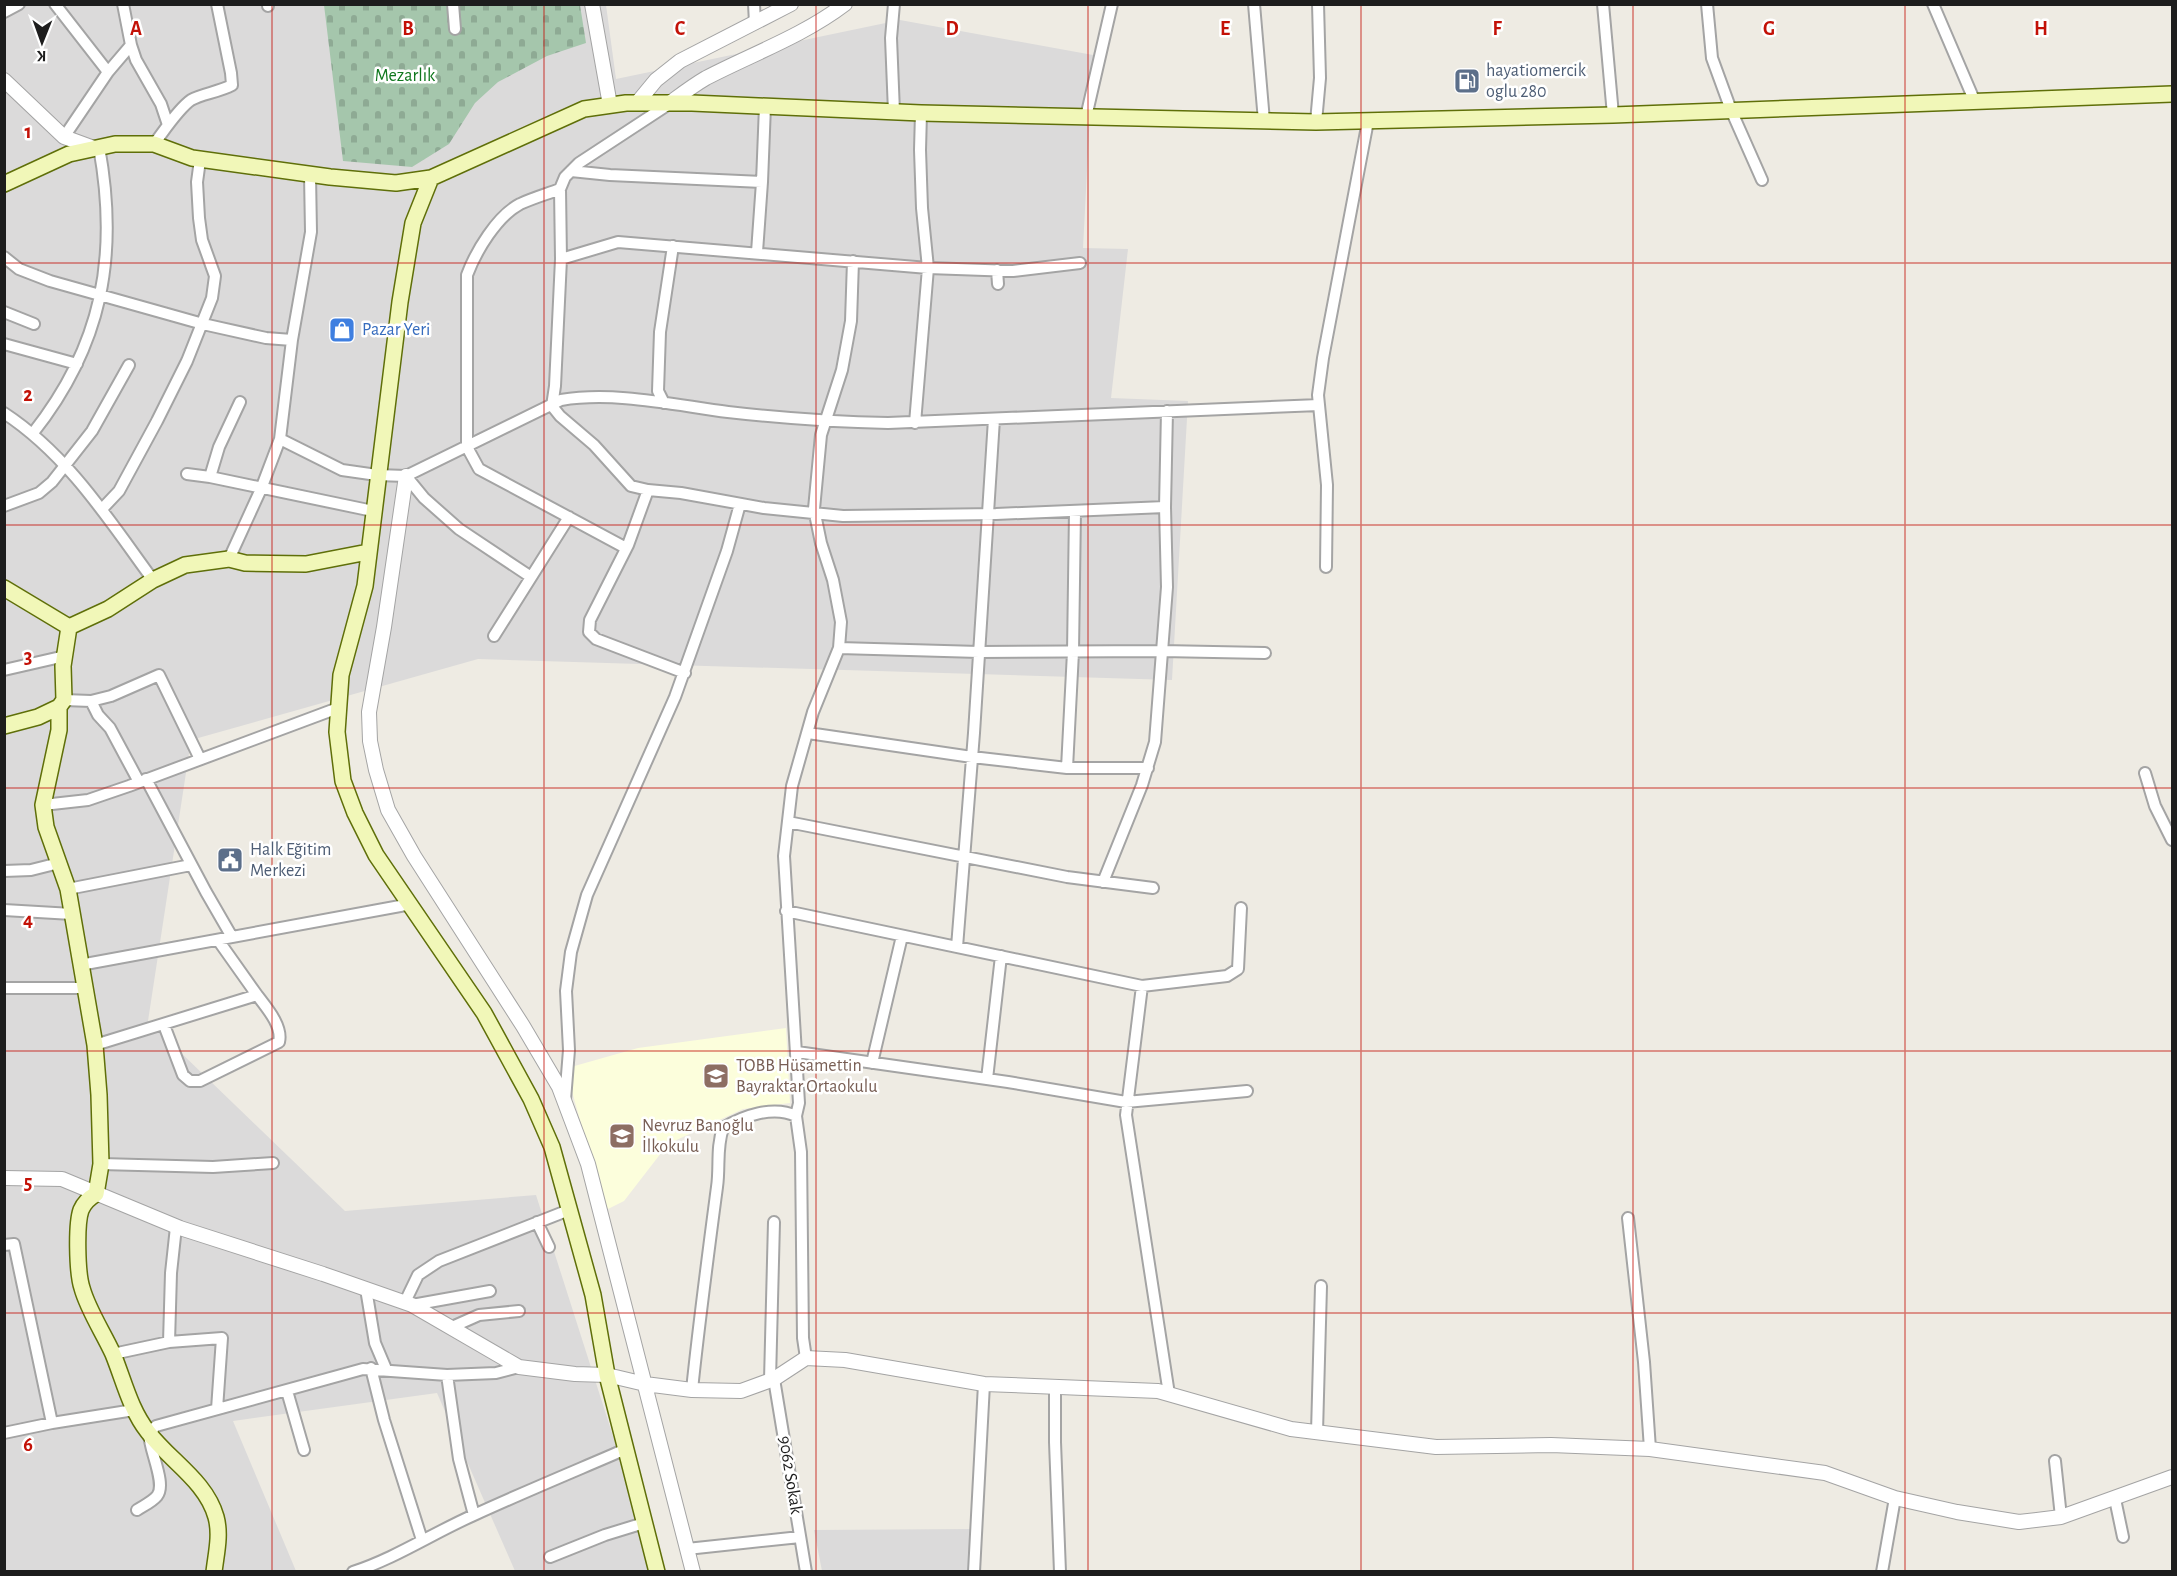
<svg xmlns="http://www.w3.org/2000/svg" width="2177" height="1576" font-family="'Alegreya Sans',sans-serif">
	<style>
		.residential { fill: #dbdada }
		.education { fill: #fcfedc }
		.cemetery { fill: url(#cemetery-stones) }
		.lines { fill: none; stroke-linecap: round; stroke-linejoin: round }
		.minor-casing { stroke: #a4a4a4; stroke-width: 14 }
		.tertiary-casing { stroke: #a4a4a4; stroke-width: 16 }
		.secondary-casing { stroke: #5f6f09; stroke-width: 18 }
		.minor { stroke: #fff; stroke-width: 10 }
		.tertiary { stroke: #fff; stroke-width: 14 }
		.secondary { stroke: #f1f7b8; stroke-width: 15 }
		.grid { fill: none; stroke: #c31107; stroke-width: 1.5; stroke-opacity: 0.55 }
		.labels { text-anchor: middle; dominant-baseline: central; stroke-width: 5; stroke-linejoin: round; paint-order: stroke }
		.service-label { font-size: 18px; fill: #4e5e75; stroke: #fff; text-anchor: start }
		.park-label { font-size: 18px; fill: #0f771d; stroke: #fff }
		.shop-label { font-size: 18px; fill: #366cbe; stroke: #fff; text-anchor: start }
		.education-label { font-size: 18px; fill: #785e54; stroke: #fff; text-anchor: start }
		.street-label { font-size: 18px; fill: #1d1d1d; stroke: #fff }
		.grid-label { font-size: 20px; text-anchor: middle; font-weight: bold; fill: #c31107; stroke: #fff; stroke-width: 5; stroke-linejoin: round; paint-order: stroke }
	</style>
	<defs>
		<pattern id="cemetery-stones" width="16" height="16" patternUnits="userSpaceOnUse" patternTransform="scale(1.5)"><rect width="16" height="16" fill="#a5c6ac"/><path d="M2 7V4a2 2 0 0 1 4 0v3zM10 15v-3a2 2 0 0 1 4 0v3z" fill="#8eaa94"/></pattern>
	</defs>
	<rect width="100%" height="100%" fill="#eeebe3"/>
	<!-- residential -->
	<path class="residential" d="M5,5H606L616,79L900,20L1093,55L1083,248L1128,249L1111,398L1188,401L1172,680L478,659L191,740L148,1021L345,1211L536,1195L656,1571H515L437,1393L233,1421L296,1571L5,1572Z
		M971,1529L969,1571H822L814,1530Z"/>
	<!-- education -->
	<path class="education" d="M786,1028L790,1103L743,1109L668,1144L624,1201L608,1209L602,1198L571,1088V1067L638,1048Z"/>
	<!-- cemetery -->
	<path class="cemetery" d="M324,5H580L586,43L547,56L498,82L475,103L449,144L412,167L343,161Z"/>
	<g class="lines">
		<defs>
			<path id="minor" d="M55,4L108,72
				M268,4V6
				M453,4L455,29
				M754,4L755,23
				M1254,4L1264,121
				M1603,4L1613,115
				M1707,4L1712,58L1731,110L1762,180
				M1933,4L1975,102
				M4,12L19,4
				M131,45L136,60L161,104L168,125
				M669,104L579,163L565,177L560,189L561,259L555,386L552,406L560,416L594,445L631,486L648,490L681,493L764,508L843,516L996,514L1165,507
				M894,112L891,38L894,4
				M1086,117L1112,4
				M1316,122L1320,78L1318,4
				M64,137L108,72L131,45L123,4
				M154,144C164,131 178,109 191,100C201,94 219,92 232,85L231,73L217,4
				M571,171L610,175L762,182
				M560,189C547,194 533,198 520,204C497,216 476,251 467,275V447L479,469L626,548
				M757,252L762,182L765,106
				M4,257L19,269L50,281L203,324L266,338L292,340
				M561,259L618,242L928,268L1013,271L1080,263
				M997,270L998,284
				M4,312L34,324
				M4,344L77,364
				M664,403L658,391L660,332L673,246
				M4,413C68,455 109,520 153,580
				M915,423L928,268L922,208L920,150L921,113
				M33,433C102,346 119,256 99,147
				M280,439L342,470L377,475L406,476L561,400C615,391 674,405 728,412C782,418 834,422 888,423L1319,405
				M187,474L210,477L373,511
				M406,476L424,498L459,529L531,577
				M210,477L219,447L240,402
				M648,490L628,545L590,620L589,632L596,639L685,673
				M4,506L39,493L52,482L92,431L129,365
				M102,509L119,491L157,421L187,361L212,298L215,276L202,240L199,218L197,182L200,160
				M229,559L261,489L280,439L292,340L311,232L310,175
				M1326,567L1327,485L1318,395L1323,358L1368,121
				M494,636L569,517
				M839,648L979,652L1162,651L1265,653
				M4,670L65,656
				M64,700L91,701L111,696L159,675L200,759
				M91,701L98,715L110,728L139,782
				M808,733L972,757L1067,768H1148
				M1067,768L1073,652L1075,511
				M2145,773L2155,806L2172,840
				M146,779L206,892L232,937
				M43,805L88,800L129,786L338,708
				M788,822L1067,877L1153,888
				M4,871L31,870L59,863
				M1103,882L1142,785L1155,742L1167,587L1165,507L1167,411
				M68,889L191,865
				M4,910L72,914
				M786,911L1142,986L1227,976L1238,969L1241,908
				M218,940L257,995
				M957,947L974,733L994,419
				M80,965L411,904
				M1142,986L1126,1115L1169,1394
				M4,988H85
				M95,1045L257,995C266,1007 283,1026 279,1042L200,1081H190L183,1075L164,1025
				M797,1052L1008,1082L1126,1102L1247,1091
				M872,1063L902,936
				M987,1079L1001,956
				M565,1100L569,1050L566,991L571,952L587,895L675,697L727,551L740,504
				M796,1116L799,1103L784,856L792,786L813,712L839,648L841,622L833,580L821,543L814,509L821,435L842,370L851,321L853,261
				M101,1164L213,1167L273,1163
				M1628,1218L1644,1362L1650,1449
				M537,1222L549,1247
				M4,1245L14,1244L52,1423
				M366,1289L375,1343L386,1369
				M405,1302L418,1275L439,1261L569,1210
				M412,1305L490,1291
				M452,1327L479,1315L519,1311
				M169,1342L171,1273L176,1227
				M113,1354L169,1342L222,1338L217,1409
				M371,1368L384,1420L422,1540
				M447,1375L459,1459L474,1515
				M774,1379L806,1572
				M770,1380L774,1222
				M1055,1387V1442L1060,1572
				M692,1390C699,1322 708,1255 717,1187C720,1167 716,1148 723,1128C743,1116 773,1105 796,1116L801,1152L803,1338L806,1358
				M287,1391L304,1450
				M1317,1432L1321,1286
				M4,1433L52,1423L134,1410
				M2055,1461L2061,1517
				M2115,1499L2123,1537
				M137,1510C143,1506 152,1502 157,1496C167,1484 149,1450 149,1433L156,1426L363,1369L447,1375L496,1373L519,1367
				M687,1549L800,1537
				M550,1557L605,1535L644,1523
				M353,1572C396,1558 433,1533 474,1515C524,1492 575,1471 626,1449
				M974,1572L984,1384
				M1882,1572L1895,1498"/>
			<path id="tertiary" d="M592,4L610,105
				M4,80L64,137L94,148
				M671,102C682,94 694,85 706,78C752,54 803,36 845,4
				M637,103L656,80L680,61L791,4
				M406,476L384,627L369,712L370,741L376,770L388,810L414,856L523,1026L559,1087L588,1164L693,1572
				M4,1178L62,1179L180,1228L323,1274L412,1305L519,1367L575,1374L607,1375L645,1384L692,1390L741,1391L774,1379L806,1358L845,1360L984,1384L1158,1391L1291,1429L1436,1447L1551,1445L1650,1449L1825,1473L1895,1498L1957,1512L2019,1522L2061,1517L2172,1477"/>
			<path id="secondary" d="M431,178L413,223L400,302L365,586L341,675L337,732L343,781L355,813L376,855L484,1013L531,1099L552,1147L593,1295L607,1375L657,1572
				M4,184L69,154L115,144H154L192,158L330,177L396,183L431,178L584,109L626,103H692L921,113L1316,122L1613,115L2172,94
				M4,588L69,627
				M59,707V730L43,805L46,827L68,889L95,1045L99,1095L101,1164L96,1194C89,1198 84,1203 81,1210C76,1224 77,1273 82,1288C88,1310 103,1332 113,1354C124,1381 130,1409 148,1432C170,1461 206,1481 216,1517C221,1535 216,1554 214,1572
				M4,726L38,717L59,707L64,700L63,666L69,627L108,609L153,580L185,565L229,559L245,563L306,564L368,552"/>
		</defs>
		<!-- minor casing -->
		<use href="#minor" class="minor-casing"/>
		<!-- tertiary casing -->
		<use href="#tertiary" class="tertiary-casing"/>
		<!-- secondary casing -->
		<use href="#secondary" class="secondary-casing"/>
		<!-- minor -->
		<use href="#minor" class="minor"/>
		<!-- tertiary -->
		<use href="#tertiary" class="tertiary"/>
		<!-- secondary -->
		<use href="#secondary" class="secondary"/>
	</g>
	<!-- grid -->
	<path class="grid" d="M272,4V1572M544,4V1572M816,4V1572M1088,4V1572M1361,4V1572M1633,4V1572M1905,4V1572M4,263H2172M4,525H2172M4,788H2172M4,1051H2172M4,1313H2172"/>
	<!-- icons -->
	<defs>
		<symbol id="fuel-square" viewBox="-11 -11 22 22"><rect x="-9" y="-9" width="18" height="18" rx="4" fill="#5c6f8a" stroke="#fff"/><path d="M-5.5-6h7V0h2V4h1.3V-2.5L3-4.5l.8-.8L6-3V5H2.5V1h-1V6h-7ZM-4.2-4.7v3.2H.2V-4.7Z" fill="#fff"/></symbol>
		<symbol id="shop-square" viewBox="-11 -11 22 22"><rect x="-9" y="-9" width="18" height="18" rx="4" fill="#3f7fe0" stroke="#fff"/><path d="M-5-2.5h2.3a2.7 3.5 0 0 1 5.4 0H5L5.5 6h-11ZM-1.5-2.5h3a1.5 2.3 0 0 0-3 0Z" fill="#fff"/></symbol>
		<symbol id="civic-square" viewBox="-11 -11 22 22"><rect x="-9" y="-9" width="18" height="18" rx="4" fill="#5c6f8a" stroke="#fff"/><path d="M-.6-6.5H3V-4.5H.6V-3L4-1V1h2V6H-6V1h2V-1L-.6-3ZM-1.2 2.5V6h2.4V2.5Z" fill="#fff"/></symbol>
		<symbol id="school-square" viewBox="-11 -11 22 22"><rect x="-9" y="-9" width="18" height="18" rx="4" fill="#8d6e63" stroke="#fff"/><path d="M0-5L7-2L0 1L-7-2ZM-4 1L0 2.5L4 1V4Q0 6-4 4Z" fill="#fff"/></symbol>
	</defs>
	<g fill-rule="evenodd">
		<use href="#fuel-square" x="1452" y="66" width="30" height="30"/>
		<use href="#shop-square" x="327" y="315" width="30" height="30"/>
		<use href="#civic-square" x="215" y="845" width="30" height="30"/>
		<use href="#school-square" x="701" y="1061" width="30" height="30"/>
		<use href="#school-square" x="607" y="1121" width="30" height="30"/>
	</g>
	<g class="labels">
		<!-- service labels -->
		<g class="service-label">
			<text x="1486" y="71">hayatiomercik<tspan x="1486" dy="21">oglu 280</tspan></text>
			<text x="250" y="850">Halk Eğitim<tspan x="250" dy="21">Merkezi</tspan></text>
		</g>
		<!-- park labels -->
		<g class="park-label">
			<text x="405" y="76">Mezarlık</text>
		</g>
		<!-- shop labels -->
		<g class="shop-label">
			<text x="362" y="330">Pazar Yeri</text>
		</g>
		<!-- education labels -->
		<g class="education-label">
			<text x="736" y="1066">TOBB Hüsamettin<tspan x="736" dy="21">Bayraktar Ortaokulu</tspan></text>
			<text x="642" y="1126">Nevruz Banoğlu<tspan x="642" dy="21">İlkokulu</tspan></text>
		</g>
		<!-- street labels -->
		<g class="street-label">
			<text transform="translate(790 1475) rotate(81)">9062 Sokak</text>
		</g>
	</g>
	<g class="grid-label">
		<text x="136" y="35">A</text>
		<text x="408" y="35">B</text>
		<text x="680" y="35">C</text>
		<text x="952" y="35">D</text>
		<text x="1225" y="35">E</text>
		<text x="1497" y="35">F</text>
		<text x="1769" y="35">G</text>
		<text x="2041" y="35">H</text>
		<text x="28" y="138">1</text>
		<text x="28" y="401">2</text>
		<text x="28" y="663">3</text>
		<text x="28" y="926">4</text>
		<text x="28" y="1189">5</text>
		<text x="28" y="1451">6</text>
	</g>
	<!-- border -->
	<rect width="2177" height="1576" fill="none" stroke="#1d1d1d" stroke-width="12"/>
	<!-- north arrow -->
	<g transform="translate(42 42) rotate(181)" stroke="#ffffff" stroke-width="4.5" paint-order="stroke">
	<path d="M0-4.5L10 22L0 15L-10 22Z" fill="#1d1d1d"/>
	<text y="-9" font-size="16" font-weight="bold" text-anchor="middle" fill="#1d1d1d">K</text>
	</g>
</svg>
